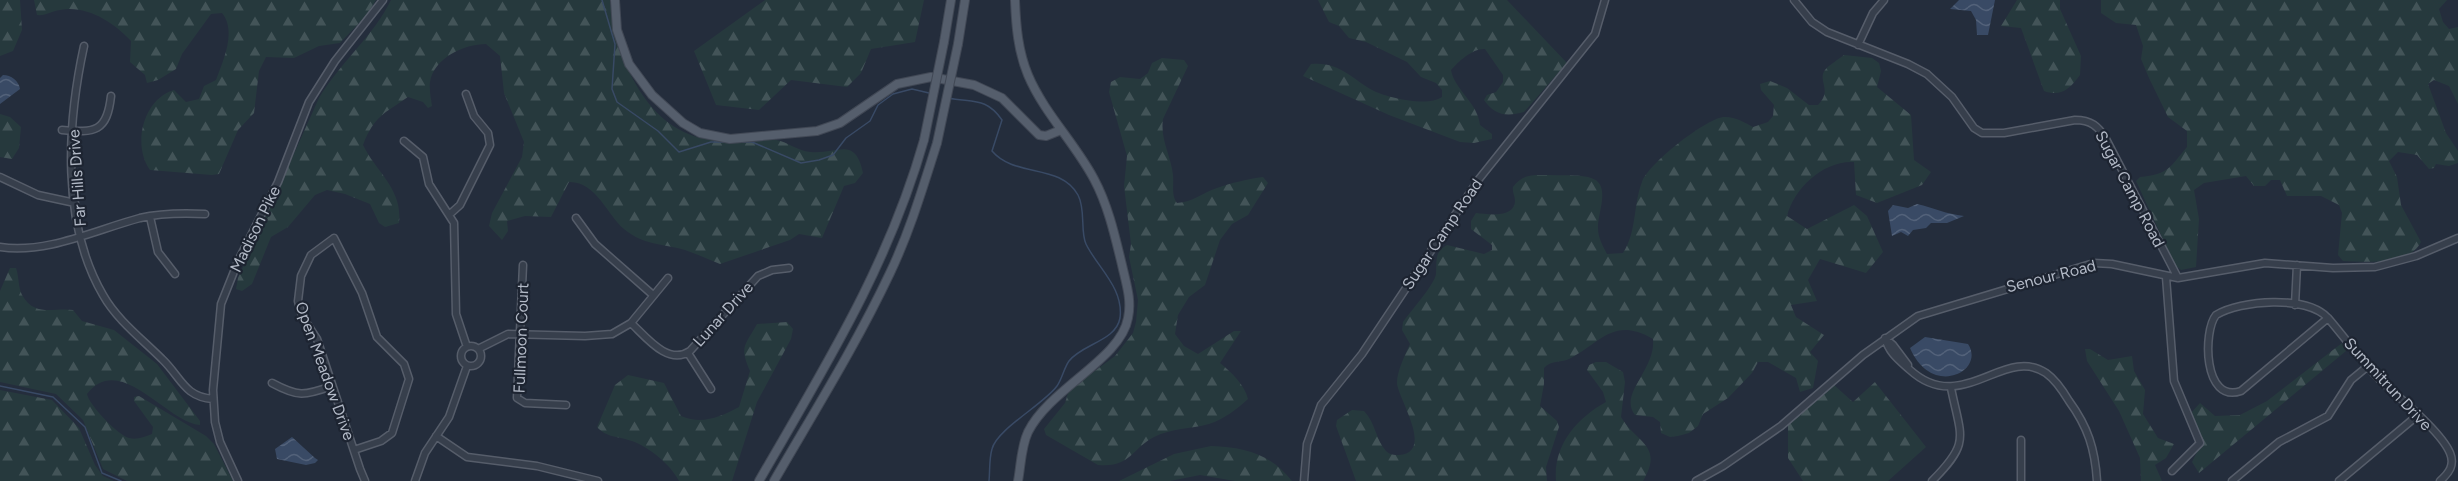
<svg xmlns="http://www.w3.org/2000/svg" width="2458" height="481" font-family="Figtree,sans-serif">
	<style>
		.forest { fill: url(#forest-firs) }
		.water { fill: url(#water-waves) }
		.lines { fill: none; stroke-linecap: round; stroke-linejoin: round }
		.stream { stroke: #394a65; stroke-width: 1.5 }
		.minor-casing { stroke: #565d6a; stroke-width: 9 }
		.major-casing { stroke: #414855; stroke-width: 10 }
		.minor { stroke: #373f4c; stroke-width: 6 }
		.major { stroke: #555e6c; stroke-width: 8 }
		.major-bridge-casing { stroke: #414855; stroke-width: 10; stroke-linecap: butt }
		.major-bridge { stroke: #555e6c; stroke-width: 8 }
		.labels { text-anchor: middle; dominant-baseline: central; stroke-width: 4.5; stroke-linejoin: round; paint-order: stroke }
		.street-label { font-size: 16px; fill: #b3bac7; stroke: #1d2431 }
	</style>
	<defs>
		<pattern id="forest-firs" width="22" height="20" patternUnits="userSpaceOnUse" patternTransform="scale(1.5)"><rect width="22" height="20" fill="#26393d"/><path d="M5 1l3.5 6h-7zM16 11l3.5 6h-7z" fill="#435458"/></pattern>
		<pattern id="water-waves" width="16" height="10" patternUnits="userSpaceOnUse" patternTransform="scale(1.5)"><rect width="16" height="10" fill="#394a65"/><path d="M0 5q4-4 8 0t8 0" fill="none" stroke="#53627a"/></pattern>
	</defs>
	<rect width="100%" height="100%" fill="#242d3c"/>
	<!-- forest -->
	<path class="forest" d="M0,0H20L22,30L13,51L0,56Z
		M34,0H376L366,16L340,43L319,46L294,58L266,57L259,71L254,113L238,130L219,174L212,175L150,170C132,145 143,99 174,90L186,102L199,99L204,86L216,80C223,61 237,31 222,13L211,14L182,54L176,69L158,80L147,83L145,75L130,62L131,41C113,22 87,5 60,10C51,11 46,16 37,15Z
		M391,0H610C615,57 647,133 712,140C732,142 758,136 776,140C788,142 798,151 810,152C837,155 855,135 863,173L855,183L844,186L822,238L799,234L790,240L720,264C708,259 697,254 685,250C661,243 645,246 624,229C607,215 596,181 569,182L551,217L525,216L507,221L508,231L502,240L489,226L492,213L522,157L524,142L504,93L500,56L486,44C464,44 434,58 430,82C429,89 431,99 432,106L428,108L423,102L408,97C385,113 374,116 363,145C376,172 403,189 399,223L385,227L379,223L370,204L345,194L327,190L315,195L288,227L271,237L252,284L242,291L236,289L238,278L319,98C339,64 375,34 391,0Z
		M765,0H924L915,42L871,49L861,73L847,87L791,80L759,110L716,105L694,51Z
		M1318,0H1507L1567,63L1524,112C1506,117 1494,115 1484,100L1487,95L1496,92L1503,82V75L1485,49C1473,48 1459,61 1451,70C1454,89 1478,103 1480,125L1492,134V139L1474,143L1460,142L1389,115L1303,76L1311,64C1339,61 1352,79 1374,91C1389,98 1428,107 1442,97V90L1436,83L1421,77L1407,62L1366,42L1349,38L1339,26L1329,22Z
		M2017,0H2060V9L2081,56L2080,75C2070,89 2061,97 2044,91L2021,28L2001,26Z
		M2101,0H2447L2439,9L2443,22L2449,29L2458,27V104L2449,86L2434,80L2428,84L2446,133L2458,151V163L2449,166L2436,164L2434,168L2429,169L2417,155L2398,152L2389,161L2397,177L2401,205L2421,242C2409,266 2366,262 2343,261L2338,255L2342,213L2339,205L2321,196H2287L2280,180H2271L2265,186H2254L2246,176L2204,183L2194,190L2199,219L2196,267L2181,270L2175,265L2136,181L2140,177C2169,174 2169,168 2187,147V131L2168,117L2149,78L2141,59L2143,46L2136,25L2116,23L2101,13Z
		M1844,55L1872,58L1879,63L1881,71L1877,87L1911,115L1914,160L1931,172L1922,185L1877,203L1856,195L1854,162C1824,160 1794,188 1787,216L1807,229L1854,205L1867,216L1883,252L1866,273L1820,259L1808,280L1817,301L1791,305L1796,317L1824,335L1810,352L1818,361L1813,388L1800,392L1796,378L1768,362H1758L1752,373L1728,398L1703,414L1698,426L1689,433L1678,436L1670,437L1661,433L1660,422L1653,417L1635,415C1618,394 1656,370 1653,339C1613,316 1601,343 1569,359C1560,363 1551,360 1544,368V384L1540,406L1557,421L1559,427L1546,467L1547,481H1356L1336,426L1337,420L1352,410L1364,411C1375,422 1376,440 1386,451C1390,455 1394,455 1399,455C1435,452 1398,399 1397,383C1397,371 1405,355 1410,344L1402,330L1403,322C1410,312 1435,284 1436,274C1437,261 1434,252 1447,245L1484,254L1492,250V245L1471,229V221L1476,213C1487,214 1514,219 1515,201C1515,196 1512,192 1513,187C1523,173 1534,175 1550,175C1563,176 1579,174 1591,178C1612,184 1597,214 1598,228C1598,238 1603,246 1607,254L1623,253C1637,232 1633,205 1642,182C1648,164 1704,120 1723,117C1734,116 1744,122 1753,127L1768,122L1773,116L1774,105L1761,90L1760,84L1770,81L1787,88L1809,105H1818C1833,90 1817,81 1825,70C1830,64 1838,60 1844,55Z
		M1162,58L1184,60L1188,66L1163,119C1160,140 1171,155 1173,175C1174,185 1171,195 1177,203C1193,202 1202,193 1217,188C1230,183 1249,179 1263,177L1268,183L1248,215L1232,224L1220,240L1205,285L1189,297L1178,315L1175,334L1184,346L1198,354L1234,331H1241L1220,363C1232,373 1244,384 1248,399C1237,409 1224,419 1209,424C1190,429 1172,428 1154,437C1132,448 1131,468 1098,465L1046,435L1044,429L1065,403L1069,390L1115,356L1133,333L1136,322L1138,300L1129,257L1131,244L1124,186L1127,156L1109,92L1111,82L1120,77L1140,79L1148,73L1152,63Z
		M0,114L10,117L21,127L19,148L12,159L0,157Z
		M10,268H16C19,276 18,287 22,295C35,318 55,307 73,310L82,321L114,330L157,364L200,421V425C167,423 120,351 87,394C89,405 118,435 129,438C137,440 144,437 152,434L153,427L134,401V397L139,396L206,436L214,444L233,481H127L103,469L83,420L56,394L0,382V291Z
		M787,322L793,329L791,339L757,402L732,481H679C671,465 649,447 632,441C618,436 607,438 597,427L615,385L628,375L664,383L681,416C702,425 720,417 739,407L750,371C739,346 745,346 757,324Z
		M2342,343L2346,351L2199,473L2192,462L2202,442L2190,414L2200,403L2215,416L2240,415L2267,401Z
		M2085,349H2090L2108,360L2132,356L2134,371L2145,390L2143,414L2158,438L2174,444L2166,458L2155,465L2162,481H2141L2140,458L2119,411L2087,361Z
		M1596,362H1606L1623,372L1625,382L1621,417C1637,444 1664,445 1643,481H1556C1553,445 1577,418 1606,402L1603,392L1587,370L1589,365Z
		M1875,382L1926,447L1888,481H1803L1788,458V423L1834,385L1853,402Z
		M0,390L52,400L79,428L95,465L103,476L114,481H0Z
		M1211,446C1244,447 1271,454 1292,481H1235L1200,475L1170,481H1119L1174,454Z"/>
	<!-- water -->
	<path class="water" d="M1959,0H1995L1988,35H1977L1976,20L1971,11L1950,9Z
		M3,75C11,75 19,81 20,89L0,104V78Z
		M1917,204C1934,208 1946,214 1964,216L1947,223H1931L1926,228L1913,230L1908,236L1901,232L1892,236L1888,211L1893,205L1908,208Z
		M1925,337L1968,344C1986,371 1932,399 1910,348Z
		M292,437L315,458L318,460L315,463L306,465L277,459L275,449Z"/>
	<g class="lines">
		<!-- stream -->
		<path class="stream" d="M602,0L615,44L612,89L617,102L658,131L679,152L711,142H729
			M948,98C973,103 986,97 1002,120L992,151C1015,178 1060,163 1078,195C1086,210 1080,231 1086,244C1097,267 1124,288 1120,318C1116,341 1082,344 1069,361C1064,368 1062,379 1057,386C1044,404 997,429 992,449C989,459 990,471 989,481
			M734,142H752L801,163L819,160L833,155L846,138L870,121L878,105L893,94L912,89L929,93
			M0,386L53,397L85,427L102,473L121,481"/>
		<defs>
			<path id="minor" d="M1794,0L1812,22L1827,32L1908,64L1927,74L1952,97L1974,128L1982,133H2004L2075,120C2091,120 2098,126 2106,139L2178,278
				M1858,45L1873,13L1884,0
				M84,46C67,124 61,223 103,295C117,320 142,339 162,359C181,377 184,397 213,399
				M62,130C95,133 107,132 111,96
				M404,141L423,157L429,184L454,223L456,314L467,347
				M0,177L38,195L75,203
				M450,214L460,205L490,145L488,133L474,116L466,94
				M150,217L158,252L175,274
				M576,218L595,244L653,295
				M0,247C47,254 95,230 140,218C161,213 184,213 205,214
				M523,265L517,398L525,403L566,405
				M2166,277L2174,381L2200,443L2172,471
				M2295,305L2297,265
				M2328,318L2241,391C2203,404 2203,331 2216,315C2241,300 2306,295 2328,318C2345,338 2361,360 2379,379C2397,396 2441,431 2450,453C2455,465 2449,473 2440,481
				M631,323C646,337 668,366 690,351L758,276L772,270L789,268
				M1885,338C1889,353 1899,360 1910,370C1962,417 2004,345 2046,373C2056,380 2063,391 2069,401C2088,427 2095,449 2097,481
				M1886,339L1893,345L1908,365
				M461 356a10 10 0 1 1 20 0a10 10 0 1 1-20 0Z
				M478,349L508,334L585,336L612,334L631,323L668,278
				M688,353L711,389
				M272,383C298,397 304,396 332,386
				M436,436L467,457L537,466L598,481
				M354,450L381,441L392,433L409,379L404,364L377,337L362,293L334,238L311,255L301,276L298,301L302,316L317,339L360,469L365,481
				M238,481L220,442L215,422L213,390L221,304L239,259L278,182L309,102L335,61L383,0
				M415,481L425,453L449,417L467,366
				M1304,481L1307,444L1321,405L1362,354L1479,179L1595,34L1605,0
				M1696,481L1723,466L1781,426L1863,355L1918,316L2094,263L2112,264L2178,278L2265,263L2333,268L2375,267L2416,256L2458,238
				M1932,481C1971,442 1961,438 1951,388
				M2021,481V440
				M2232,481L2279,442L2328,416L2351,380L2368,366
				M2339,481L2418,415"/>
			<path id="major" d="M615,0L617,30L629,64L652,95L683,123L700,133L730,139L817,131L840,123L897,84L931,77L974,85L1002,98L1039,135L1046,136L1061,130
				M1015,0C1016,26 1018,51 1028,75C1044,113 1075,143 1094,179C1108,205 1115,236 1122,265C1126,283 1132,300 1128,318C1121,359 1050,388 1028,432C1021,447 1021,465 1018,481
				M944,42L951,0
				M958,44L965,0
				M759,481C824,368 888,267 924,140
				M774,481C814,412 856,345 890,273C910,231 923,187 937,143"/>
		</defs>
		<!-- minor casing -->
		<use href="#minor" class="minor-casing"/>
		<!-- major casing -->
		<use href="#major" class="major-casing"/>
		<!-- minor -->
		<use href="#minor" class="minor"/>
		<!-- major -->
		<use href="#major" class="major"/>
		<defs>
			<path id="major-bridge" d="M924,140L944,42
				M937,143L958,44"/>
		</defs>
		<!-- major-bridge casing -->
		<use href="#major-bridge" class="major-bridge-casing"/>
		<!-- major-bridge -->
		<use href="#major-bridge" class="major-bridge"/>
	</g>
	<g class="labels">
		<!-- street labels -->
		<g class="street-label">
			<text transform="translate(77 178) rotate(-94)">Far Hills Drive</text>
			<text transform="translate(2130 189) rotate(62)">Sugar Camp Road</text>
			<text transform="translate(255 229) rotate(-64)">Madison Pike</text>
			<text transform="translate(1442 234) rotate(-56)">Sugar Camp Road</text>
			<text transform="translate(2051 276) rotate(-14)">Senour Road</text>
			<text transform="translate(723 314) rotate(-48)">Lunar Drive</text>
			<text transform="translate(521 338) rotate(-88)">Fullmoon Court</text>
			<text transform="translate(325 371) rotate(70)">Open Meadow Drive</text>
			<text transform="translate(2388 384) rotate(47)">Summitrun Drive</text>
		</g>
	</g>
</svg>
